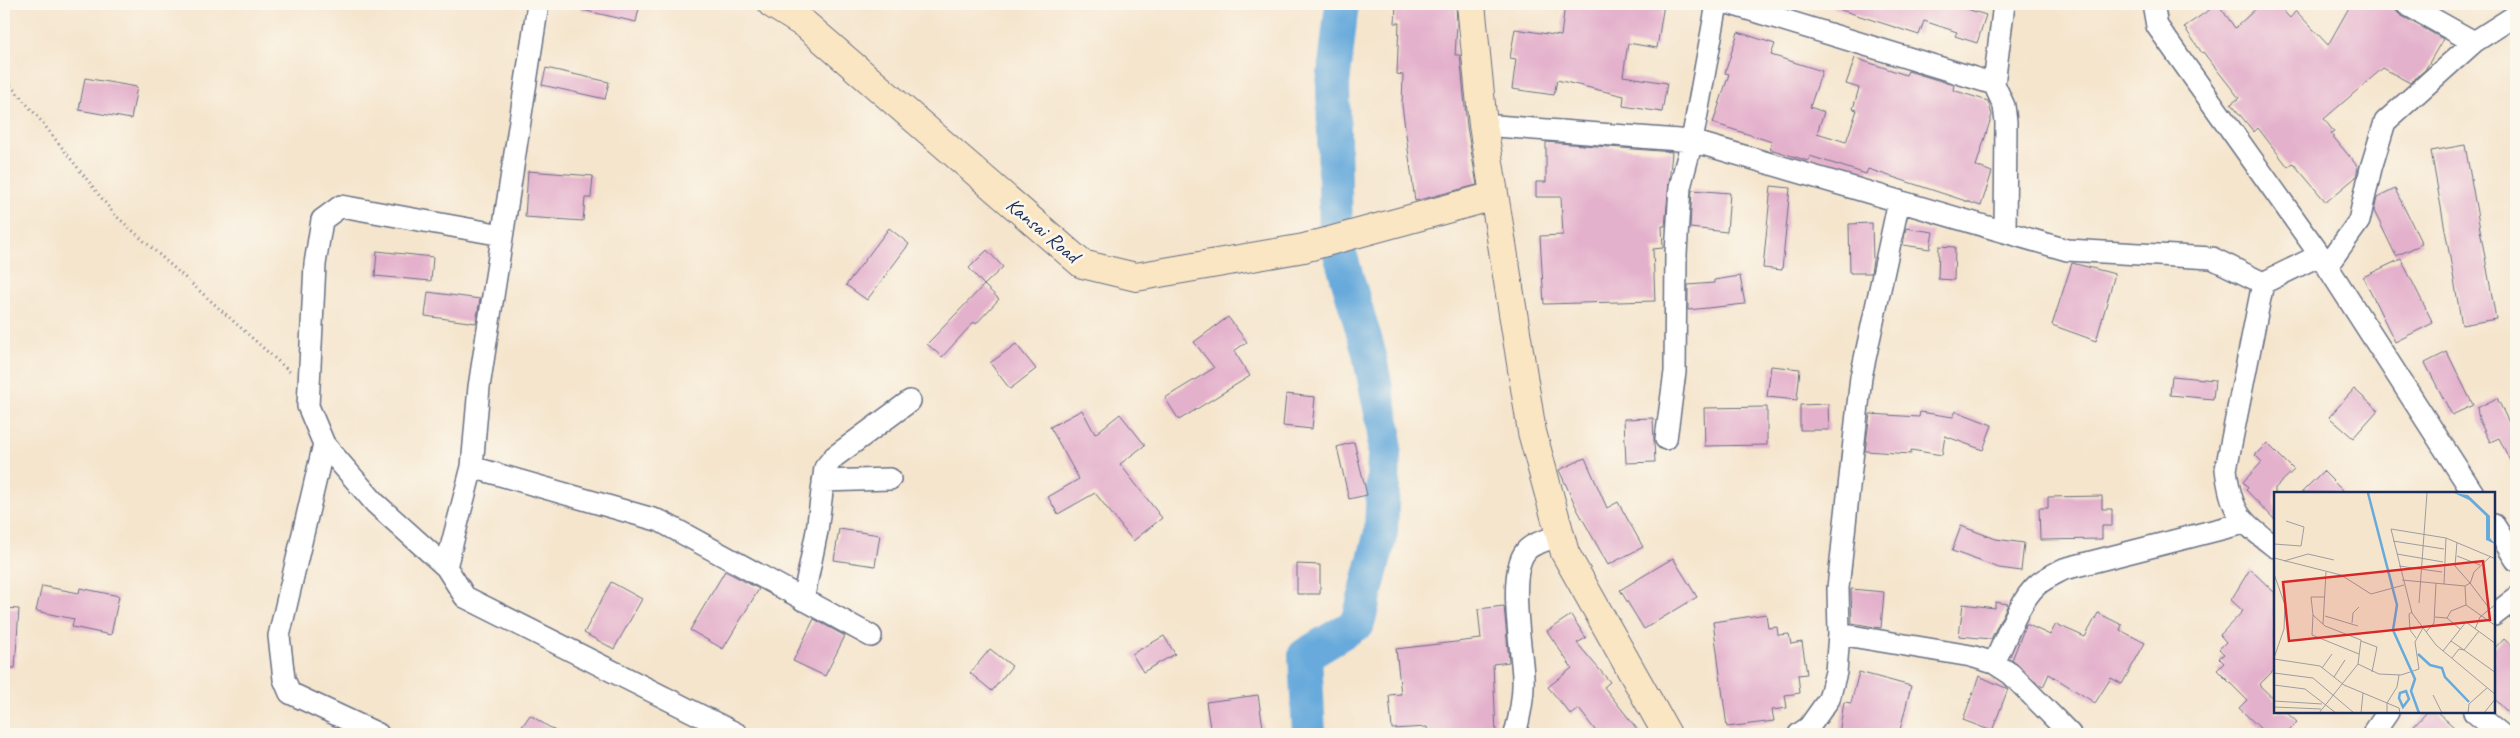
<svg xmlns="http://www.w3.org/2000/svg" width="2520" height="738" font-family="Caveat,sans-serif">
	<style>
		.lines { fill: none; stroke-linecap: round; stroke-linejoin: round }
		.river { stroke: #67aadc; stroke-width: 34 }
		.building { fill: #e4b1cc }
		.street-casing { stroke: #676f85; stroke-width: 24 }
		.secondary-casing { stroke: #676f85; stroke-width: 30 }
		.path { stroke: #676f85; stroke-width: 3; stroke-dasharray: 1 4; stroke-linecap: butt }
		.street { stroke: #fff; stroke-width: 21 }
		.secondary { stroke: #fbe6c4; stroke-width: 28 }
		.labels { text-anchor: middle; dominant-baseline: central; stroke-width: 5; stroke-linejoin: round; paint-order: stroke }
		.street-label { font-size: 21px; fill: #1b2f5e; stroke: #fbf7ec }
		.inset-river { fill: none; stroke: #67aadc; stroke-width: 2.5 }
		.inset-road { fill: none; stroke: #9e9ca1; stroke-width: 1 }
		.view { fill: #d62828; fill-opacity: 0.15; stroke: #d62828; stroke-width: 2.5 }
		.inset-edge { fill: none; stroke: #1b2f5e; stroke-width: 2.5 }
	</style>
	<rect width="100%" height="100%" fill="#fbf7ec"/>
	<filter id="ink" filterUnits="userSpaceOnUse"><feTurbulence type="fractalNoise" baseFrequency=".02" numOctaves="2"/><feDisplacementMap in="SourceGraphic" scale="10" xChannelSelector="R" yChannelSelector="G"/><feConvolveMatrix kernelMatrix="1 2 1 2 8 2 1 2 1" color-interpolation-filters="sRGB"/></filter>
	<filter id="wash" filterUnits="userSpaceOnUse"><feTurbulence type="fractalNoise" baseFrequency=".0096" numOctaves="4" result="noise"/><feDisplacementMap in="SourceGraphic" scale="20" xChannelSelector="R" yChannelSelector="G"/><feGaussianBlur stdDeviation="1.12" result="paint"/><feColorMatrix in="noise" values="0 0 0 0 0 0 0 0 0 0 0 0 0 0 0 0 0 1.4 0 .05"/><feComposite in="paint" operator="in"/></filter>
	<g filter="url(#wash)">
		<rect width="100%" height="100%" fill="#f5e5cd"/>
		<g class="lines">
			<!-- river -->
			<path class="river" d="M1309,734L1305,655L1358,623L1381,532L1385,432L1368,349L1336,240L1333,84L1342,4"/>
		</g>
		<g id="blocks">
			<!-- building -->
			<path class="building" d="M582,4H640L636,22L582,10Z
				M1396,4H1456L1457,25L1455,55H1460L1467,127L1477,185L1415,201L1402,105L1403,75L1397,74L1399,23H1395Z
				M1565,4H1664L1657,48L1628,43L1623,76L1667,83L1662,112L1623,106L1624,96L1557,80L1554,95L1512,89L1516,59L1510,58L1515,29L1561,36Z
				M1833,4H1951L1986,15L1977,43L1955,36L1957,32L1924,21L1919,35L1832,7Z
				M2218,4L2235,28L2261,4H2277L2290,18L2296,11L2328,45L2351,4H2390L2400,15L2443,39L2425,70L2410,83L2383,68L2324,119L2334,132L2331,134L2358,167L2356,177L2326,202L2293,163L2288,167L2258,128L2254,132L2231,104L2239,98L2203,52L2202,53L2184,27Z
				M1738,32L1775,44L1771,55L1822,71L1810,107L1824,112L1817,133L1846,142L1857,110L1853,109L1859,88L1846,84L1855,58L1906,75L1908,71L1954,85L1953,90L1988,101L1992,115L1976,166L1992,172L1981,206L1868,169L1866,174L1810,156L1808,161L1770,149L1772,142L1713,123L1729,74L1725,73Z
				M546,68L609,82L605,99L542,85Z
				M85,78L137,87L131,119L79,110Z
				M1546,142L1672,152L1665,226H1662L1663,248L1653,249L1655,301L1544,304L1540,236L1563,235L1561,197H1536V182H1546Z
				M2465,145L2496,319L2462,325L2431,151Z
				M528,171L593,176L591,198H585L583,221L525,217Z
				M1771,186L1790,188L1782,270L1763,268Z
				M2395,189L2422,244L2396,256L2374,211L2377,198Z
				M1692,190L1730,193L1727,232L1690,228Z
				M1872,223L1873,260L1871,273H1850L1849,224Z
				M889,228L909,244L867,300L846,285Z
				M1906,228L1933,232L1930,249L1903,245Z
				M1939,246L1955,247L1954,280L1938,279Z
				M987,250L1003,267L984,285L969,268Z
				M377,251L433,257L431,281L375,276Z
				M2401,259L2433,323L2395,342L2363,277Z
				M2072,263L2115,274L2096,341L2052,325Z
				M1740,276L1745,304L1688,310V285L1714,283V280Z
				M984,285L999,299L976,324L974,322L942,357L927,344Z
				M428,292L480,299L476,323L425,316Z
				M1228,317L1247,342L1234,351L1250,376L1179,420L1165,398L1214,368L1194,342Z
				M1016,344L1036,369L1010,389L990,363Z
				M2447,352L2473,405L2452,415L2425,363Z
				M1771,366L1800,369L1797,400L1767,397Z
				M2172,376L2215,380L2213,399L2170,395Z
				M2354,389L2378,410L2353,438L2329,417Z
				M1286,394L1315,397L1312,429L1283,426Z
				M2497,398L2516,437V473L2499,438L2490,442L2479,420L2477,408Z
				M1828,404L1829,430H1800V405Z
				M1767,407V445L1705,446L1704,408Z
				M1082,410L1095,434L1120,414L1145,445L1120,464L1162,518L1133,541L1095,493L1058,514L1048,497L1079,479L1050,427Z
				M1956,411L1992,425L1983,450L1945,436L1942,455L1911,450V454L1865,451L1870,414L1919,417L1920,412L1953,417Z
				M1653,418L1655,462L1626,463L1624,419Z
				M1354,442L1367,495L1349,499L1337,447Z
				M2267,443L2294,470L2275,488V520L2246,490L2248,488L2243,482L2262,462L2255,455Z
				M1585,458L1607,508L1618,502L1643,547L1608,565L1577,509L1559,470Z
				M2323,471L2345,493H2301Z
				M2102,496V509H2112V526H2102V539L2040,540L2039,508H2048V497Z
				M1961,526L1996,539L2024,543L2021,571L1999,568L1952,551Z
				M839,529L880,535L875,566L834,560Z
				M1673,558L1697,597L1644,629L1620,590Z
				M1297,564L1320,565V594H1297Z
				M2250,569L2275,593V669L2259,685L2275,700V712H2286L2297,722L2285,734H2266L2239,708L2247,700L2217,670L2224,663L2219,658L2224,654L2219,649L2226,642L2220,635L2243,611L2231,600Z
				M725,571L759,589L723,649L690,630Z
				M611,582L642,599L614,649L584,633Z
				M42,586L79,593L80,588L119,596L111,635L72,627L74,619L36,611Z
				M1851,589L1884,592L1881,628L1852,623Z
				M1995,602L2008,604L1991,639L1959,636L1963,604L1995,608Z
				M1504,606L1509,662L1493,664L1496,734H1428L1427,727L1392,729L1389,695L1401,694L1396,649L1481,639L1478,609Z
				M4,608L19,609L15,668H4Z
				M2098,613L2122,625L2120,630L2145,643L2122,684L2111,678L2095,703L2049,674L2043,687L2041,686L2012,660L2026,624L2050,635L2056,624L2085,637Z
				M1766,614L1768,628L1777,627L1778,635L1789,634L1791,644L1802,642L1807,674L1798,675L1800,693L1785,695L1787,708L1772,710L1774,721L1727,727L1713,622Z
				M1571,615L1586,638L1577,643L1610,682L1604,687L1641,734H1598L1579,709L1571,715L1548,687L1572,668L1547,631Z
				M814,619L845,636L825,676L793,661Z
				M1164,636L1175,654L1143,672L1132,654Z
				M2504,638L2516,649V721L2494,698V649Z
				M990,649L1012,666L992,691L970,673Z
				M1859,672L1911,686L1899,734H1839L1844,702L1851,703Z
				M1979,676L2008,689L1992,731L1963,720Z
				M1258,695L1264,734H1211L1206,702Z
				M2427,712H2437L2462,734H2407Z
				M530,715L560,734H517Z"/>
		</g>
	</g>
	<g filter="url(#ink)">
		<use href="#blocks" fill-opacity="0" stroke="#676f85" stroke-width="1"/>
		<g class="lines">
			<defs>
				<path id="street" d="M1731,4L1994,84
					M2004,4L1994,84L2004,106L2006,122L2005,232
					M2156,4L2154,9L2157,26L2320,255
					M2406,4L2474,42
					M1483,125L1692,141L2067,250L2212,258L2263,283L2320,255L2473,493
					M502,235L341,206L322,220L315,264L308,406L324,444L375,503L446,567L465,597L737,734
					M2327,266L2359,221L2371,168L2385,122L2474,42L2516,15
					M2263,283L2226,469C2231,514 2241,521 2275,547
					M1666,439L1675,372L1676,254L1680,187L1692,141L1717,4
					M324,444L279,636L284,679L290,693L378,734
					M472,467L660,521L871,636
					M823,481L890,479
					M2494,525L2516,560
					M446,567L472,467L479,387L538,4
					M803,600L817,531L825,468L834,457L910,401
					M2494,615L2516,598
					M1839,634L1971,656L1994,663L2011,674L2070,734
					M1994,663C2005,641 2019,601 2037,585C2045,578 2055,574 2064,569L2244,523
					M2474,712L2501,734
					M1515,734C1520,716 1524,696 1523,677C1522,648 1507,573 1526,551C1532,543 1551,539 1560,535
					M1799,734L1809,727L1829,699L1836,672L1839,634L1838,588L1861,377L1899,201
					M2373,734L2388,712"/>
				<path id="secondary" d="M772,4L806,25L1082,264L1136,277L1304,248L1494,196
					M1471,4L1483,125L1532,432L1565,553L1667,734"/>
			</defs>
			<!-- street casing -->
			<use href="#street" class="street-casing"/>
			<!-- secondary casing -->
			<use href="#secondary" class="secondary-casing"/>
			<!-- path -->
			<path class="path" d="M4,78L38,117L114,214L290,372"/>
			<!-- street -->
			<use href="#street" class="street"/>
			<!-- secondary -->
			<use href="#secondary" class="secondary"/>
		</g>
	</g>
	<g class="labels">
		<!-- street labels -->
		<g class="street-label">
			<text transform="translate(1043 230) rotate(40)">Kansai Road</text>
		</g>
	</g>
	<!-- overview -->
	<g transform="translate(2274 492)">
		<rect width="221" height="221" fill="#f5e5cd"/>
		<path d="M180,1L194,3L216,24V46L221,52L212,48V24L195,8Z" fill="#67aadc"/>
		<path class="inset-river" d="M94,1L123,113L119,138L141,187L137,199L145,221M144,162L156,173L168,176L171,185L195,210M132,199L135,207L129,215L125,206L126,201Z"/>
		<path class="inset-road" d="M119,49L170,57M183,50L181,74L196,91M0,52L27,54L30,35L12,29M123,62L169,70M183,64L206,73M0,66L67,83L97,102L130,93M222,67L172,46L117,37L138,121L162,153L222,203M10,69L34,62L60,68M125,74L168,80M0,82L11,113L10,137L0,166M128,88L191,94L196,91L215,116M170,92L172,46M196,92L200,80L217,64M191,94L192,113L222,134M145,111L153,1M138,120L135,122L136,138L142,146M39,123L38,143L85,162M51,124L84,134M161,125L173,126L186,137M173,126L177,119L192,113M78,131L79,121L85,115M49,132L52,80M201,137L206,125L222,112M152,140L160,131L162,91M87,149L103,155L98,180M177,149L190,158L205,139M169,159L192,130L222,152M178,166L185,157L190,158L222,181M0,167L46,174L70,193L125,216L126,221M84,172L105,182L127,183L145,177L141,150L149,136M48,176L58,162M0,181L39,186L80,221M60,185L71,168M0,193L31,197L62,221M159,203L168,221M0,209L48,212M0,215L47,217M45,221L84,172L87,148L51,134L39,123L37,105H51M87,221L89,201M113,221V211L123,195L125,183M194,221L195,212L213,196M210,221L222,206"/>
		<path class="view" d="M209,69L216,128L15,149L9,90Z"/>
		<rect width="221" height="221" class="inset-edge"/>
	</g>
	<!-- margin -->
	<rect width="2520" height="738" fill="none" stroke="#fbf7ec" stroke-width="20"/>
</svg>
